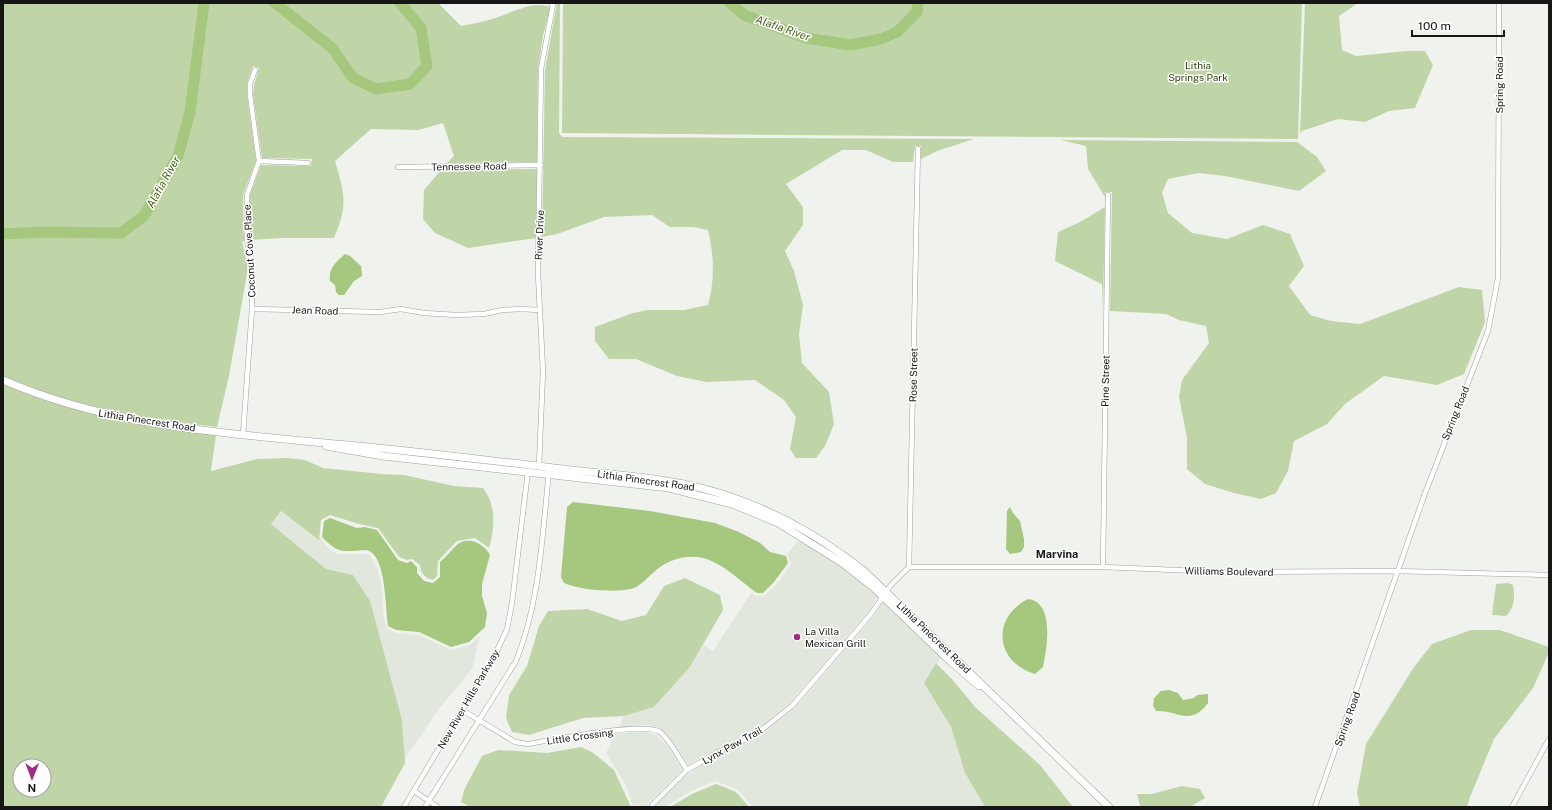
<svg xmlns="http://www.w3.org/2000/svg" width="1552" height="810" font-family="'Public Sans',sans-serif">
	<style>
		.built { fill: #e2e7dd }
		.green { fill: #bfd5a8; fill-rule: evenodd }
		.water { fill: #a5c77e }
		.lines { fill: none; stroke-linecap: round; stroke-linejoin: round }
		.river { stroke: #a5c77e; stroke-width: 11 }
		.minor-casing { stroke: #a0a19e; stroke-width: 5.5 }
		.secondary-casing { stroke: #a0a19e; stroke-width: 8 }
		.minor { stroke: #fff; stroke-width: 4.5 }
		.secondary { stroke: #fff; stroke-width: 7 }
		.poi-dot { fill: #a12c86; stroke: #fff; stroke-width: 1.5 }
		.labels { text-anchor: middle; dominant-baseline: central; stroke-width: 3; stroke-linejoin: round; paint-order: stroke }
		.park-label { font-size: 10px; fill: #2c410d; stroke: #fff }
		.street-label { font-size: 10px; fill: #151615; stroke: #fff }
		.poi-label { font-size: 10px; fill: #151615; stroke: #fff; text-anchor: start }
		.water-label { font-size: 11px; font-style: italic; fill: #436116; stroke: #fff }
		.neighbourhood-label { font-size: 11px; font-weight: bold; fill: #151615; stroke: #fff }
	</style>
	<rect width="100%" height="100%" fill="#f0f2ee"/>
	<!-- built -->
	<path class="built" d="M280,511L320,538L330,550L337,554H369L378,570L382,589L383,613L387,629L396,633L419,635L451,650L470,645L480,635L472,669L439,709L404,760L402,720L353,575L326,569L271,524Z
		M800,539L840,565L878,597L869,611L790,703L753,732L715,750L688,765L674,743L660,729L648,725L619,727L624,716L654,707L690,667L704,645L713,651L751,593L757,596H764L777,584L791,564L787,554Z
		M883,602L941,658L924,683L951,727L965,773L985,807H753L737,789L715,781L691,791L665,807H654L689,773L717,756L756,738L794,709L874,616Z
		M630,732H648L657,735L669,748L683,769L647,804L649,807H635L632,804L627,787L606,753L615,734Z"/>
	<!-- green -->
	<path class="green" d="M3,3H438L461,26C472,24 483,22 495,18C512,13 532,0 550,7V9L543,36L538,69L537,162L447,163L454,156L443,123L418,130L371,129L335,161C345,195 348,205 334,238H281L250,240V195L261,165L311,166L312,159L262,158L253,95L254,85L259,68L253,66L247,83V95L256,161L243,195L244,241H242L248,268L229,376L217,427C141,418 74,407 3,376Z
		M557,3H560L559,133L562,137L974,139L937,151L921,159V146H915L913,162H893L866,150H842L786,184L803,207V225L785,251L794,271L803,305L799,334L802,363L829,392L834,424L825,446L816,458H796L790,449L796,417L784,400L755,380L707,382L677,376L636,359H609L595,341V327L633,313L648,310H684L708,305C715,280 714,255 708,230L693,227H670L652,215L604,217L557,234L542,237L545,70Z
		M563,3H1302L1298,139L562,133Z
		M1305,3H1358L1339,16L1342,50L1356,56L1407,51H1425L1433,65L1415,108L1389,111L1365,122L1338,119L1302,131L1300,134Z
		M1061,140L1297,142L1317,157L1326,171L1299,191L1225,176L1198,173L1168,179L1162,193L1168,213L1192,233L1227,239L1263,225L1290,234L1304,266L1289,286L1310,315L1331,321L1360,324L1459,287L1482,290L1485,322L1464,374L1437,385L1384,376L1345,404L1327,424L1294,441L1288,471L1276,493L1261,499L1234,493L1205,484L1187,469V438L1179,397L1182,380L1209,343L1206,326L1179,320L1166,314L1110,311L1112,192H1105V197L1088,169L1086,146Z
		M537,169L536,238L468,248L435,233L423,219L424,190L441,170Z
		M1105,207L1103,311L1102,284L1055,261L1058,232L1082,221Z
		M3,384C76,415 138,425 216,435L211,471L257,459L287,458L305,460L323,468L382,474L404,475L454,486L483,488C496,504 495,528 489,548L475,538L457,541L438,561L437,576L433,580C424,577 421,574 420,565L412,559L407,560L399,557L378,528L359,524L330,515L321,520L319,540L281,511L271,524L326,569L353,575L370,601L402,720L405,763L381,807H3ZM20,766H44V790H20Z
		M685,578L720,595L723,610L690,667L654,707L624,716L583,718L529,735L512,732L506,718L509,695L527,666L539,626L548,611L587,609L622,621L646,615L664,586Z
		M1508,583L1513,585C1515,597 1515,607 1506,616L1492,615L1496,584Z
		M1471,630H1500L1549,647V652L1533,688L1494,739L1470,797L1467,807H1360L1357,793L1366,744L1414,667L1432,644Z
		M936,663L951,678L975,707L1040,765L1073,807H985L965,773L951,727L924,683Z
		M581,747L592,752L614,770L631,807H470L461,802L464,790L482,756L498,750L547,753Z
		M716,784L736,792L749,807H670L692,794Z
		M1182,786L1200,789L1205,798L1190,807L1140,806L1137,794H1152Z"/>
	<!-- water -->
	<path class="water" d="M345,254L350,256L361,266L362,276L354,281L344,295H339L336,292L335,285L330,281C328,269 336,262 345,254Z
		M573,502L650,511L715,523L739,532L760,543L770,552L786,556L788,563L774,582L763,593H757C741,582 723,563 703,558C685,554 666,560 653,573C647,578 643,583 636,587C622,594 578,590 564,583L561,577L567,507Z
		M1010,507L1013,513L1020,521L1024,539V547L1021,552L1010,554L1006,549L1007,511Z
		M330,518L357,528L365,527L377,530L398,560L407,563L411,561L417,567V573L424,581L433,583L440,577V562C446,557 453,548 458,544C470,536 484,544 490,555L482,584V596L487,613L485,627L469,642L451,647L419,632L396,630L388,626C385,609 387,556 367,550C344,551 339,555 322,537L324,521Z
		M1028,599C1055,602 1047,648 1043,667L1035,674C995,662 991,618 1028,599Z
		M1169,690L1178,693L1183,700L1194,698L1197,695L1208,694V703C1190,727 1178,710 1156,711L1153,706L1154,698L1161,691Z"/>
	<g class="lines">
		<!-- river -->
		<path class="river" d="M275,3L333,49L353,78L376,89L410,84L427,66L421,28L400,3
			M730,3L744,15L807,38L850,45L881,39L897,32L917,12L918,3
			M3,234L43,232L121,233L144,216L178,156L190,112L204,3"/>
		<defs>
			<path id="minor" d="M259,161L308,163
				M398,167L541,165
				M252,309L380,312L401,309L424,313L457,315L484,314L502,310L520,309L540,310
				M243,435L252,309L251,259L247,240V195L259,161L250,95V84L255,70
				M539,466L543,371L538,274L541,69L553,5L551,3
				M909,567H1103L1223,572L1397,571L1549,575
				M1103,567L1108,195
				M462,710L515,742L528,744C551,740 645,721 660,732C671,741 679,758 687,770
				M414,791L438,807
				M652,805L687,770L716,753L755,735L792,706L871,614L891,585L909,567L918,149
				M404,807L496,653L507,629L512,603L528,471
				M425,807L516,661C540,602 542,536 549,472
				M1315,807L1424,496L1488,331L1498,278L1499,3
				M1512,807L1549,739"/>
			<path id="secondary" d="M3,380C108,426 223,433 336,444C406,450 476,459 546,467C592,473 639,475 684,484C751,498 811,529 864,571L1109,807
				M326,446L383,456L669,488L732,504L778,523L841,562L873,587L951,662L979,686"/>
		</defs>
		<!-- minor casing -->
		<use href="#minor" class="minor-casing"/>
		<!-- secondary casing -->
		<use href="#secondary" class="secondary-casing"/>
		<!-- minor -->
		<use href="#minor" class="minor"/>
		<!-- secondary -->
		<use href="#secondary" class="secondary"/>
	</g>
	<!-- markers -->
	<circle class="poi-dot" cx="797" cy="637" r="4"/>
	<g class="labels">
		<!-- park labels -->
		<g class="park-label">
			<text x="1198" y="65">Lithia<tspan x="1198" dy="12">Springs Park</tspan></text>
		</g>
		<!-- street labels -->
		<g class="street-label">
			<text transform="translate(1499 85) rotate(-90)">Spring Road</text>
			<text transform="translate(469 166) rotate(-1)">Tennessee Road</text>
			<text transform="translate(539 235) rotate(-88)">River Drive</text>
			<text transform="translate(249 251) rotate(-93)">Coconut Cove Place</text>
			<text transform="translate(315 310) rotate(2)">Jean Road</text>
			<text transform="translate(913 375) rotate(-89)">Rose Street</text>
			<text transform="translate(1105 381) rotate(-89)">Pine Street</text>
			<text transform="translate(1455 413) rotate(-68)">Spring Road</text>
			<text transform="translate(147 420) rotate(9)">Lithia Pinecrest Road</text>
			<text transform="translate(646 480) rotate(8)">Lithia Pinecrest Road</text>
			<text transform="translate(1229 571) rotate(1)">Williams Boulevard</text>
			<text transform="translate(934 637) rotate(44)">Lithia Pinecrest Road</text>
			<text transform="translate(468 699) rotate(-60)">New River Hills Parkway</text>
			<text transform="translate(1347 719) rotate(-70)">Spring Road</text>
			<text transform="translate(580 736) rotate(-8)">Little Crossing</text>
			<text transform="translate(732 745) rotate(-29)">Lynx Paw Trail</text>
		</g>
		<!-- poi labels -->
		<g class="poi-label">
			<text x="805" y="631">La Villa<tspan x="805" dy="12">Mexican Grill</tspan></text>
		</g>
		<!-- water labels -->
		<g class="water-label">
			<text transform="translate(783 28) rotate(19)">Alafia River</text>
			<text transform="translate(163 182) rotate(-61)">Alafia River</text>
		</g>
		<!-- neighbourhood labels -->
		<g class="neighbourhood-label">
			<text x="1057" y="554">Marvina</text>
		</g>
	</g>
	<!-- border -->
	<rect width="1552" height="810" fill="none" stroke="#151615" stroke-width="8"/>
	<!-- north arrow -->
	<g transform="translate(32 778) rotate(181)"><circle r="19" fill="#ffffff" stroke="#a1a2a1"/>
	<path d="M0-3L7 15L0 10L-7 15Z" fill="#a12c86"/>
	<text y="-6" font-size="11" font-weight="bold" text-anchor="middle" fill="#151615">N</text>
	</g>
	<!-- scale -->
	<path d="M1412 30v6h92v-6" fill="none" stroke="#151615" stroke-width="2"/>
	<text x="1418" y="30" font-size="12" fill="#151615" stroke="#ffffff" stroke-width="3" paint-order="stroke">100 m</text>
</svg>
